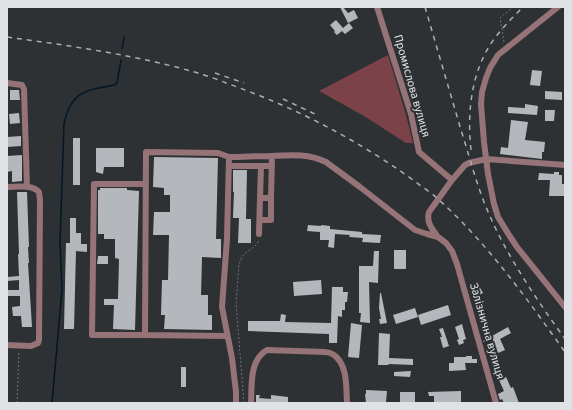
<svg xmlns="http://www.w3.org/2000/svg" width="572" height="410" font-family="'Source Sans 3',sans-serif">
	<style>
		.green { fill: #7b424a }
		.lines { fill: none; stroke-linecap: round; stroke-linejoin: round }
		.stream { stroke: #031625; stroke-width: 1.5 }
		.building { fill: #b4b8bc }
		.path { stroke: #707375; stroke-width: 1; stroke-dasharray: 2 2; stroke-linecap: butt }
		.minor { stroke: #967377; stroke-width: 6 }
		.rail { stroke: #acafb2; stroke-width: 1.5; stroke-dasharray: 5 5; stroke-linecap: butt }
		.labels { text-anchor: middle; dominant-baseline: central; stroke-width: 4; stroke-linejoin: round; paint-order: stroke }
		.street-label { font-size: 12px; fill: #dfe2e4; stroke: #2e3134 }
	</style>
	<rect width="100%" height="100%" fill="#2e3134"/>
	<!-- green -->
	<path class="green" d="M388,55L406,115L413,143H406L364,116L319,91Z"/>
	<g class="lines">
		<!-- stream -->
		<path class="stream" d="M122,49L124,37
			M52,403L62,289L60,243L64,124C71,91 86,90 115,85L117,83L121,60"/>
	</g>
	<!-- building -->
	<path class="building" d="M340,7H343L348,13L354,10L358,18L348,23Z
		M336,20L343,28L349,23L353,28L345,34L342,31L337,35L334,32L335,31L330,25Z
		M532,70L542,71L540,86L530,85Z
		M10,90H19L20,100H10Z
		M545,91L562,92V100L545,99Z
		M525,104L538,106L537,115L508,113V107L525,108Z
		M545,110H555L554,121H545Z
		M19,113L20,123L10,124L9,114Z
		M511,120L528,122L525,140L545,142L544,152H542V159L500,154L501,147L508,148Z
		M21,136V146L7,147V137Z
		M73,138H80V185H73Z
		M96,148H124V167H104L103,174L96,172Z
		M22,155V181L12,182V171L7,172V156Z
		M154,157L218,158L216,239H221V258L202,257L201,295H208V315H212V330L164,329L165,315H161L162,280H168L169,235H153L154,212H170V195H164V188L153,187Z
		M233,170H247L246,219H251V243H238L239,218H233L234,192H233Z
		M554,172H559V175H562V184H565V196H549L550,180H538L539,173L554,174Z
		M100,188H127V190L139,191L135,330L113,329L114,305H104V299H118L119,259L115,258V239H104V234H98V190H100Z
		M17,192H27L29,247H28L29,263H28L32,327H22L21,316H13L12,307L20,306V296H7V290H19V280L7,281V277L19,276L18,254H19Z
		M70,218H76V233H81V244H87V252L76,251L74,329H64L66,243H70Z
		M308,225L321,226V225L330,226V229L362,232V234L381,235L380,243L362,242L363,238L349,237L350,235L335,234L334,248L328,247L329,240H320V232L307,231Z
		M394,250H406V269H394Z
		M374,251H379L378,283L369,282L370,323L360,322L361,313H359V266H373Z
		M98,256H108V264H97Z
		M321,280L322,294L294,296L293,282Z
		M479,286L483,293L478,296L481,301L477,303L471,291Z
		M332,287H343V292H348L347,302H345V310H342V317L338,316L337,343H329V334L248,331V321H280L281,314L286,315L285,322L331,323Z
		M380,293H381L387,323L380,324L379,319H381L379,308Z
		M448,305L451,315L421,325L418,315Z
		M415,308L418,317L396,324L393,315Z
		M351,323L362,325L359,358L348,357Z
		M462,324L466,339L463,340L464,343L459,345L457,340L459,339L455,327Z
		M489,326L492,336L508,327L511,333L500,339L505,350L498,353L493,340L484,342L483,341L485,340L483,332H482L481,328Z
		M443,328L449,346L443,348L440,337H442L439,329Z
		M379,333L390,334L389,358L413,359V365L389,364L388,365H378Z
		M466,356H472V359H477V363H465L466,370L449,371V363H454V357H466Z
		M181,367H186V387H181Z
		M411,371L410,377L394,376V372Z
		M506,377L511,388L513,387L519,403H504L502,399L500,400L498,394L504,391L499,380Z
		M366,390L387,391L386,402H372V403H366L365,394H366Z
		M461,391V402H434V396H429L428,392Z
		M400,392H415V402H400Z
		M256,395H260L259,398L271,399V395L288,397V403H256Z"/>
	<g class="lines">
		<!-- path -->
		<path class="path" d="M504,42L500,18L513,7
			M17,403L19,351
			M244,403L236,304L239,265C243,248 254,252 259,240"/>
		<!-- minor -->
		<path class="minor" d="M377,7L411,114L419,152L452,180
			M558,7L498,55L490,68L486,78L482,92L481,104L484,142L488,174L494,204L498,217L509,235L517,247L565,307
			M7,83L22,85L24,89L27,187
			M229,166H261
			M7,187C17,187 31,184 39,192L40,200L39,340L38,343L31,346L7,345
			M260,198L261,166H272
			M271,198L272,156
			M259,234L260,198H271V220H260
			M438,237C432,229 426,222 429,212L452,180L465,165L469,163L486,159L565,165
			M145,335H92L94,184H146
			M227,336L145,335L146,152L218,153L229,157
			M236,403V392L232,358L222,307L227,239L229,157C243,157 256,156 270,156C289,155 308,153 326,162L360,187L415,230L427,234L438,237L446,243L452,251L457,264L496,403
			M251,403C252,386 249,360 267,350L325,352C328,352 331,353 334,355C348,365 346,388 347,403"/>
		<!-- rail -->
		<path class="rail" d="M425,7C437,48 449,89 461,130C470,158 477,187 489,214C508,258 537,300 565,339
			M7,37C71,46 136,55 198,73C207,76 217,79 226,83C269,98 311,117 351,140C375,154 399,169 421,186C427,190 434,195 439,200C488,244 527,299 565,352
			M215,73L244,83
			M283,99L317,115
			M471,150C467,113 471,73 492,42C501,29 512,18 523,7"/>
	</g>
	<g class="labels">
		<!-- street labels -->
		<g class="street-label">
			<text transform="translate(412 86) rotate(74)">Промислова вулиця</text>
			<text transform="translate(487 331) rotate(74)">Залізнична вулиця</text>
		</g>
	</g>
	<!-- border -->
	<rect width="572" height="410" fill="none" stroke="#dfe2e4" stroke-width="16"/>
</svg>
